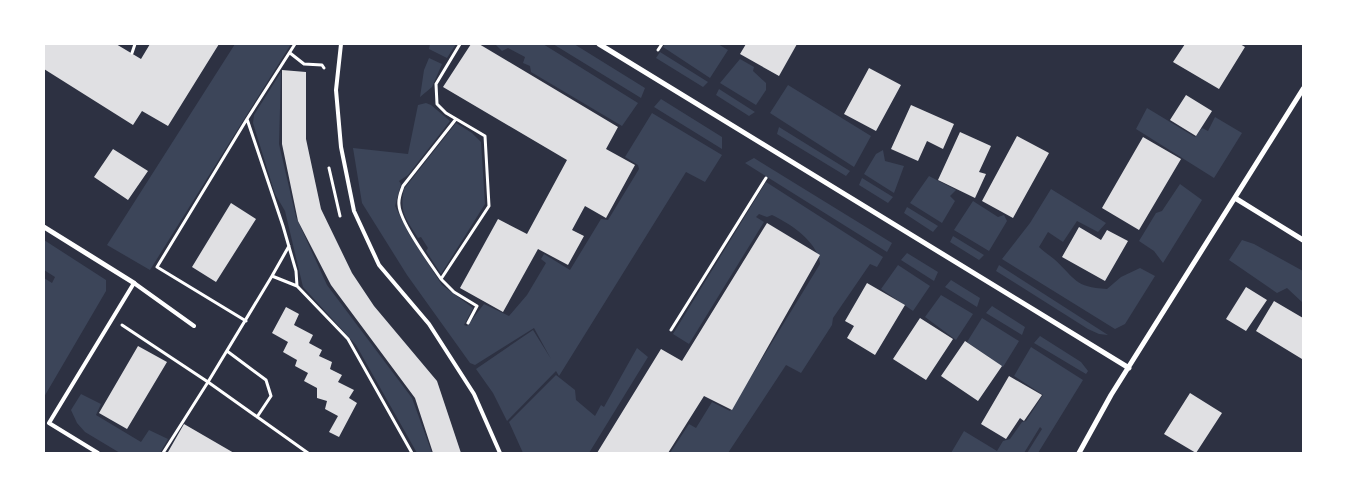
<svg xmlns="http://www.w3.org/2000/svg" width="1347" height="497" font-family="Overpass,sans-serif">
	<style>
		.green { fill: #3c4559 }
		.building { fill: #e0e0e3 }
		.lines { fill: none; stroke-linecap: round; stroke-linejoin: round }
		.path { stroke: #fff; stroke-width: 3 }
		.service { stroke: #fff; stroke-width: 4 }
		.minor { stroke: #fff; stroke-width: 5 }
	</style>
	<rect width="100%" height="100%" fill="#2d3142"/>
	<!-- green -->
	<path class="green" d="M235,44H291L150,270L107,245Z
		M430,44H456L447,58L429,49Z
		M495,44H543L638,103L622,126L531,72L530,66L523,63L525,57L508,48L502,51Z
		M553,44H574L645,88L641,98Z
		M665,44H718L728,50L710,78L663,47Z
		M660,52L708,82L703,87L656,58Z
		M429,58L442,64L432,87L420,97L424,70Z
		M740,59L754,67L753,71L766,83V90L756,105L720,83Z
		M281,72L279,144L296,217L327,285L412,398L432,453H417L356,345L303,287L285,211L275,194L253,123L254,115Z
		M788,85L871,136L854,167L770,113Z
		M719,89L755,112L749,116L716,95Z
		M661,99L722,137V149L654,107Z
		M426,103L431,105L450,121L408,175L399,181L401,184L395,206L409,234L442,285L473,308L464,325L467,326L484,304L509,316L527,295L546,263L541,259L544,254L570,270L601,219L608,220L639,169L638,165L625,157L652,113L722,155L705,182L686,172L559,376L556,371L507,421L493,393L476,369L533,330L551,359L534,328L475,365L470,363L407,275L362,203L353,148L408,154L418,105Z
		M1147,108L1195,137L1202,128L1208,131L1215,117L1242,133L1214,178L1136,129Z
		M456,123L472,133L481,142L485,204L441,274L426,251L428,248L421,237L418,238C406,219 399,212 404,189Z
		M779,127L850,171L846,176L777,134Z
		M883,150L885,161L904,166L894,193L864,174L876,154Z
		M754,158L892,243L887,252L745,163Z
		M929,176L956,190L950,196L955,201L942,223L910,203Z
		M862,178L893,197L888,203L859,185Z
		M766,182L883,257L877,267L870,264L833,318L832,325L801,373L786,365L728,453H670L689,424L696,428L712,402L730,411L820,264C818,242 791,224 772,215L767,217L759,214L756,217L764,222L689,344L673,334Z
		M1180,184L1202,200L1163,263L1154,251L1139,241L1156,213L1162,211Z
		M1051,189L1106,223L1098,232L1077,221L1063,242L1048,232L1039,247C1043,251 1049,255 1054,259C1076,279 1074,287 1107,289L1121,277L1140,268L1155,276L1125,324L1115,329L1002,259L1030,223Z
		M973,201L998,217L1004,215L1007,221L989,251L954,230Z
		M907,207L938,226L933,232L904,213Z
		M953,236L984,255L979,260L950,242Z
		M44,240L106,280V291L44,397V278L52,283L55,277L44,270Z
		M1242,240L1254,244L1303,271V303L1287,288L1277,293L1229,260Z
		M907,253L938,272L934,281L901,260Z
		M898,265L930,286L913,311L881,289Z
		M999,265L1108,335L1099,334L1088,329L996,271Z
		M951,280L980,298L977,307L945,287Z
		M941,295L973,314L956,340L925,317Z
		M992,306L1025,327L1022,335L986,313Z
		M982,318L1019,341L1003,367L967,342Z
		M1040,336L1081,362L1088,371L1086,374L1034,343Z
		M1031,347L1083,380L1038,453H1027L1042,429L1040,427L1024,453H951L964,431L997,451L1003,441L1010,439L1022,422L1026,421L1043,395L1014,376Z
		M637,348L648,357L589,453H523L509,422L556,375L575,390L576,400L595,416L601,405L604,407Z
		M81,394L101,404L96,415L141,442L149,430L168,439L160,453H120L85,432L77,423L71,410Z"/>
	<!-- building -->
	<path class="building" d="M44,44H116L141,59L150,44H219L168,126L142,111L133,125L44,69Z
		M471,44H479L618,127L606,149L635,165L606,218L585,206L572,230L584,236L568,265L538,249L503,312L460,288L498,219L527,234L567,160L443,87Z
		M746,44H797L779,76L740,54Z
		M1185,44H1240L1245,47L1219,89L1173,62Z
		M869,68L901,85L876,131L844,114Z
		M282,70L306,72V139L321,209L352,273L374,306L437,381L461,453H433L415,398L331,285L298,221L282,144Z
		M1186,95L1212,111L1196,136L1170,120Z
		M911,105L954,124L943,149L927,141L918,161L891,149Z
		M960,132L991,146L979,172L986,174L975,198L938,180Z
		M1017,136L1049,153L1013,218L982,201Z
		M1143,137L1181,159L1139,230L1102,208Z
		M113,149L148,171L128,200L94,177Z
		M231,203L256,219L216,282L192,267Z
		M767,223L820,255L732,410L704,396L668,453H597L661,349L682,361Z
		M1079,227L1101,240L1107,230L1128,241L1105,281L1062,257Z
		M867,283L905,305L875,355L847,338L854,326L845,321Z
		M1246,287L1267,300L1246,331L1226,319Z
		M1274,301L1303,318L1302,359L1256,331Z
		M286,307L299,314L294,325L313,335L309,343L322,350L319,356L332,362L330,369L342,375L338,382L354,390L349,398L357,403L339,437L329,432L338,416L325,409L327,401L317,398V388L304,381L308,373L295,366L297,360L283,352L288,342L272,333Z
		M920,318L953,339L926,380L893,359Z
		M965,341L1002,366L978,401L941,376Z
		M138,346L167,362L127,429L99,413Z
		M1009,376L1042,395L1024,421L1020,418L1006,439L981,424Z
		M1190,393L1222,413L1196,453L1164,434Z
		M184,424L234,453L168,452Z"/>
	<g class="lines">
		<!-- path -->
		<path class="path" d="M295,44L247,119L283,226L296,271L297,286
			M460,44L436,84L437,104L446,113L485,136L489,206L441,279L454,292L477,306L468,323
			M658,50L662,44
			M132,53L135,44
			M290,53L304,64L322,65L324,68
			M329,168L340,216
			M272,276L289,246
			M441,279C430,263 400,222 399,205C398,198 401,192 403,186L456,119
			M246,321L157,267L247,119
			M122,325L208,382L163,453
			M671,330L766,178
			M227,351L266,380L271,396L257,417
			M308,453L208,382L272,276L297,286L348,339L412,453"/>
		<!-- service -->
		<path class="service" d="M341,44L336,90L341,147L354,211L379,265L429,324L474,394L500,453
			M98,453L49,423L134,283L194,326"/>
		<!-- minor -->
		<path class="minor" d="M599,44L1129,368
			M1235,198L1303,240
			M44,227L134,283
			M1079,453L1111,395L1303,89"/>
	</g>
	<!-- border -->
	<rect width="1347" height="497" fill="none" stroke="#ffffff" stroke-width="90"/>
</svg>
